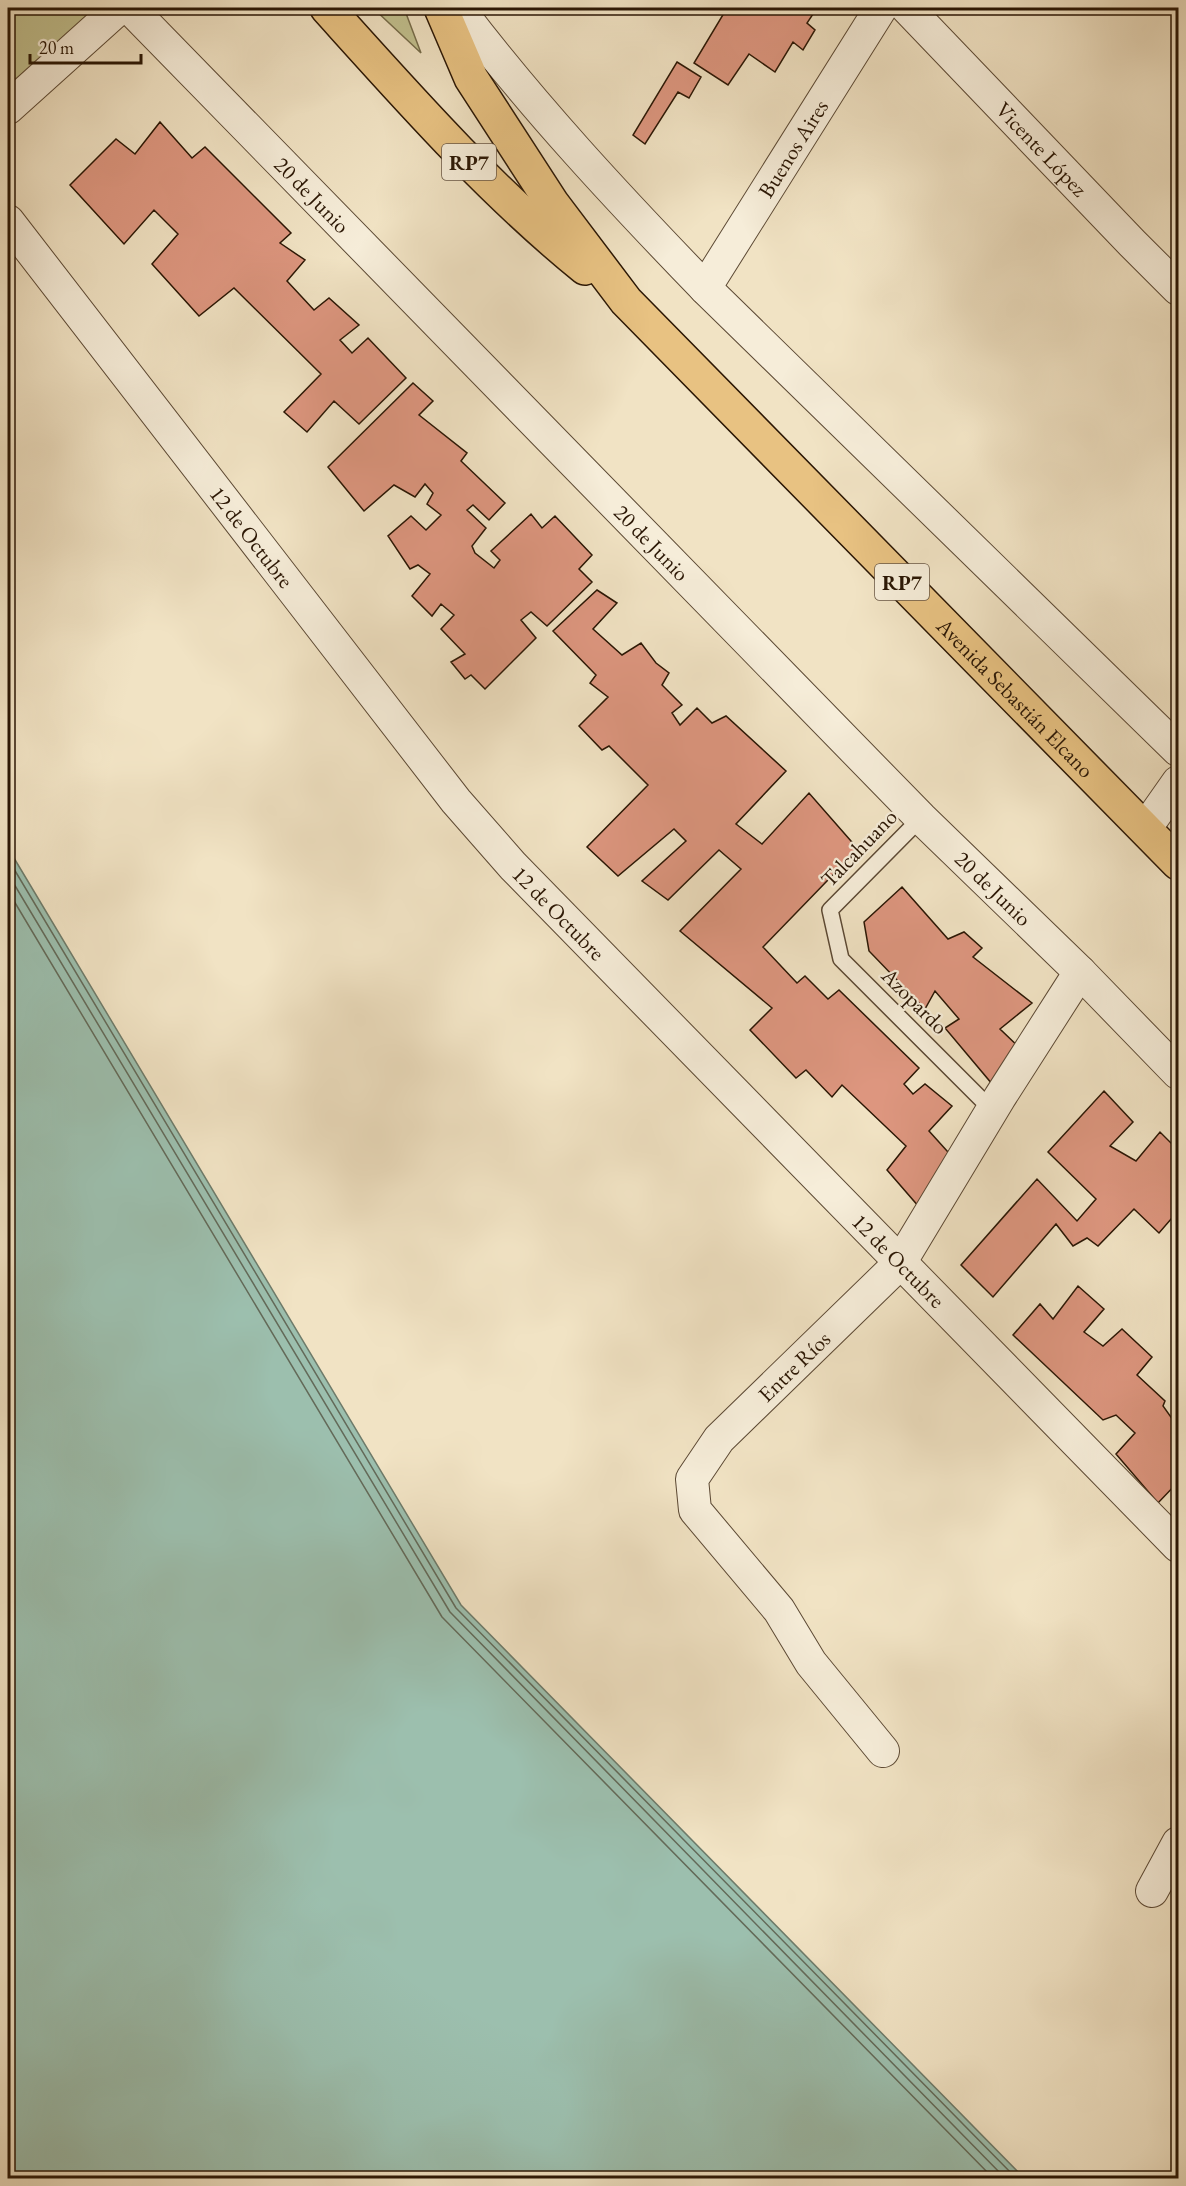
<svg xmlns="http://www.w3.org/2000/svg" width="1186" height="2186" font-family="'EB Garamond',serif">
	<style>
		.green { fill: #c2c18f; stroke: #766c4a; stroke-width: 1.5 }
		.water { fill: #9cbfae; stroke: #6e7b6a; stroke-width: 1.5 }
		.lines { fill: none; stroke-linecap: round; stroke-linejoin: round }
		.shore { stroke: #636a59; stroke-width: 1.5 }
		.building { fill: #dd967f; stroke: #2a1604; stroke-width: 1.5 }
		.service-casing { stroke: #5c4934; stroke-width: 18 }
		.minor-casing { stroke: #5c4934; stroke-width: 34 }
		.primary-casing { stroke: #2a1604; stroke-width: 36 }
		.service { stroke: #f6edd9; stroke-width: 15 }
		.minor { stroke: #f6edd9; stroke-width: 32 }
		.primary { stroke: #e8c282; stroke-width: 33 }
		.labels { text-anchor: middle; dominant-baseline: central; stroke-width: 4.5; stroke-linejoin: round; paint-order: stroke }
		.shield { fill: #f6edd9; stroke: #675644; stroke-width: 1.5 }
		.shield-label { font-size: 21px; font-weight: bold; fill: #2a1604 }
		.street-label { font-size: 22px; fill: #2a1604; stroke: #f6edd9 }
	</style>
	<rect width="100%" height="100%" fill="#f1e3c4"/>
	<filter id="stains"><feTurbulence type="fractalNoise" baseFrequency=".00333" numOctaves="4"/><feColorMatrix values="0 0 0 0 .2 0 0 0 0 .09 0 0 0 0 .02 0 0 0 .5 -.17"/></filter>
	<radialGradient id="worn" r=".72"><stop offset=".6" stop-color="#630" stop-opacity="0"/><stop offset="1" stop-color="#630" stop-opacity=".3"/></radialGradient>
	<!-- green -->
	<path class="green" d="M8,8H95L8,99Z
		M373,8H404L421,53Z"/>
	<!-- water -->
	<path class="water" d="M8,848L461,1605L1024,2178H8Z"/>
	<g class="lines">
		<!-- shore -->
		<path class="shore" d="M8,859L456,1608L1016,2178
			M8,874L450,1612L1005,2178
			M8,891L442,1617L993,2178"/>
	</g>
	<!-- building -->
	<path class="building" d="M727,8H836L832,14L817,8L807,23L815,30L803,50L793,42L775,72L749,54L728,85L694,63Z
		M677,62L701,77L689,98L678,92L645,144L633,135Z
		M160,122L192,158L205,147L291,233L280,243L305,260L287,281L314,310L329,298L359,325L340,340L352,353L368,338L406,378L359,424L334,401L307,432L284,412L321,374L234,288L199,316L152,264L178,234L154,210L124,244L70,185L116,139L135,154Z
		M413,383L433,401L419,415L467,453L461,461L505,503L489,520L473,505L467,510L486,528L472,546L475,553L494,568L500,560L491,551L531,514L542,528L555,516L592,555L579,569L592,582L547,626L531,612L521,620L536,638L485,689L471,675L465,679L451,662L465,654L441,629L454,615L441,604L432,616L412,596L430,574L418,565L410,569L388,536L411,516L426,530L441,515L427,504L433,493L425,484L415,497L394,485L364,511L328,467Z
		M597,590L617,603L593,629L622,655L641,643L656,663L669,673L662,685L682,705L672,713L680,725L697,708L712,723L726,716L786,771L736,824L762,844L809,793L858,849L763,947L797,983L805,976L828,999L839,990L919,1068L904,1084L913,1094L925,1084L952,1106L929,1131L957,1162L920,1208L887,1170L906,1146L842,1085L832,1097L806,1070L796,1078L750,1030L772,1008L680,931L741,869L719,850L668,900L642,881L686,841L674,829L618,876L587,847L648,785L609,746L602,750L579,726L608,697L590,683L596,675L553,631Z
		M902,887L948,939L964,932L982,948L973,957L1032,1003L1000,1029L1024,1052L993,1085L945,1028L959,1019L935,991L925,1009L869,951L864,922Z
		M1104,1091L1133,1122L1110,1146L1136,1161L1160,1132L1178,1150V1211L1159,1233L1134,1209L1098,1246L1087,1238L1073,1246L1056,1224L993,1297L961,1265L1037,1179L1077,1221L1096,1199L1048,1152Z
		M1078,1286L1104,1309L1084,1332L1103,1346L1122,1329L1152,1357L1137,1375L1165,1401L1163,1406L1178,1427V1482L1158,1503L1116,1454L1135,1433L1116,1415L1103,1420L1013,1335L1040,1304L1053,1319Z"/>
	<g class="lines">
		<defs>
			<path id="service" d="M921,818L830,910L841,959L992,1110"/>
			<g id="minor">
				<path id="s1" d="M130,8L921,818L1080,972L1178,1073"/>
				<path d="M458,8C533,107 619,199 705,288L1178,750"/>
				<path id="s2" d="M907,8L1132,243L1178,289"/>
				<path d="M8,108L119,8"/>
				<path id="s3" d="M8,221L456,801L513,866L1178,1546"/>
				<path id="s4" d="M705,288L881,8"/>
				<path d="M1145,829L1178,782"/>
				<path id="s5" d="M883,1751L811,1663L779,1610L695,1510L692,1479L719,1439L900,1263L1000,1097L1080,972"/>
				<path d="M1152,1891L1178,1843"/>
			</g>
			<g id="primary">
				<path d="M327,8C409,99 490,191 585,268"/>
				<path id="s6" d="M441,8L471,78L552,203L626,301L1178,863"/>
			</g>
		</defs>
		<!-- service casing -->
		<use href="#service" class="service-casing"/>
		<!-- minor casing -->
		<use href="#minor" class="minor-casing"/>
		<!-- primary casing -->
		<use href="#primary" class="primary-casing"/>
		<!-- service -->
		<use href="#service" class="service"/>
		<!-- minor -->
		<use href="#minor" class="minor"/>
		<!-- primary -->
		<use href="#primary" class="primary"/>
	</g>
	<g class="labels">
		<!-- shield labels -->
		<g class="shield">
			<rect x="442" y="144" width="54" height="36" rx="4.5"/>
			<rect x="875" y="564" width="54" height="36" rx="4.5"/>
		</g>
		<g class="shield-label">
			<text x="469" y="162">RP7</text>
			<text x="902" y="582">RP7</text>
		</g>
		<!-- street labels -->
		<g class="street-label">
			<text stroke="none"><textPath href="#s4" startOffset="165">Buenos Aires</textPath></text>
			<text stroke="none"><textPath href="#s2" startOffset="195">Vicente López</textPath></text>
			<text stroke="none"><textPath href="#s1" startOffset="261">20 de Junio</textPath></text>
			<text stroke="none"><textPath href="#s3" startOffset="399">12 de Octubre</textPath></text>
			<text stroke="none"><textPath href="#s1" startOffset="747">20 de Junio</textPath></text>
			<text stroke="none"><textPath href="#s6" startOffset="904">Avenida Sebastián Elcano</textPath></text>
			<text transform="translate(859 848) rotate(-46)">Talcahuano</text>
			<text stroke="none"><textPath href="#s1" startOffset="1233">20 de Junio</textPath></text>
			<text stroke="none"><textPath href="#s3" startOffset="885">12 de Octubre</textPath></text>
			<text transform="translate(915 1001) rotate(45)">Azopardo</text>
			<text stroke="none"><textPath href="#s3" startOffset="1371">12 de Octubre</textPath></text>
			<text stroke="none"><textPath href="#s5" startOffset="490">Entre Ríos</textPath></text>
		</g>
	</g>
	<!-- margin -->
	<rect width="1186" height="2186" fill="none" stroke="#f1e3c4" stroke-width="30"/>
	<rect x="9" y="9" width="1168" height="2168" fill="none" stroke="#2a1604" stroke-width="3"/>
	<rect x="15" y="15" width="1156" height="2156" fill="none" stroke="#2a1604" stroke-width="1.5"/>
	<!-- scale -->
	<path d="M30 54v9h111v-9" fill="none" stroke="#2a1604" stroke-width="3"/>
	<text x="39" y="54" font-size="18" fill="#2a1604" stroke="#f6edd9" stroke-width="4.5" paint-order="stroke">20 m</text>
	<rect width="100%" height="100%" filter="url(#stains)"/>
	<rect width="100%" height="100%" fill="url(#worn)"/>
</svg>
